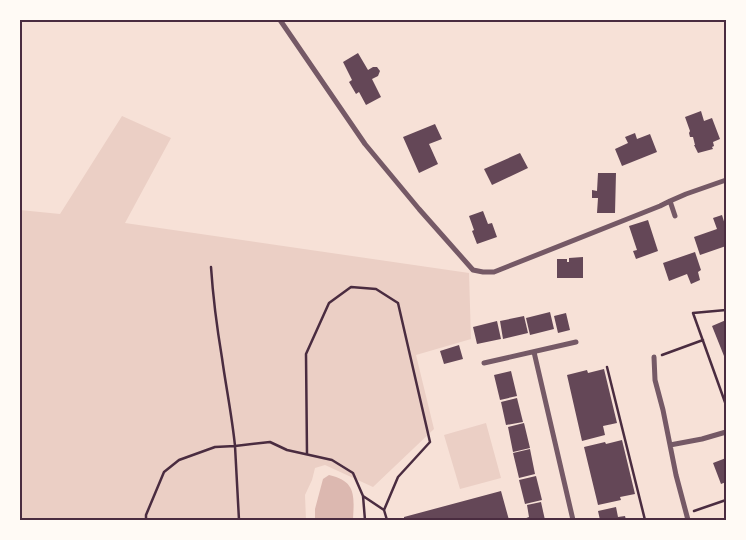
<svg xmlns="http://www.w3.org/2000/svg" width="746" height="540" font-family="'Nunito Sans',sans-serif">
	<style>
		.green { fill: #ebcfc5 }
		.water { fill: #dcb8b0 }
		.building { fill: #644757 }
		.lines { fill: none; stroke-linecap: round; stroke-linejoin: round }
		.path { stroke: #4a2c40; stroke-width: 2.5 }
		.minor { stroke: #755966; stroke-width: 5 }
		.neatline { fill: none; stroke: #4a2c40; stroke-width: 2 }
	</style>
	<rect width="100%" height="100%" fill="#f7e1d7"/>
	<!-- green -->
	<path class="green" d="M122,116L171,138L125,223L469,273L471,339L416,355L434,429L373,487L325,465L315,468L312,480L305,495L306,520H20V210L60,214Z
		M486,423L501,478L460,489L444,435Z"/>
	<!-- water -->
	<path class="water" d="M329,475C357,481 354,497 353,520H315V509L323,479Z"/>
	<!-- building -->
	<path class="building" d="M358,53L368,70L373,67H377L380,71L378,76L372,79L381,97L366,105L359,92L356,94L349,82L352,80L343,62Z
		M701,111L704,121L712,118L720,139L713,142L714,146L712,147L713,149L698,153L694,145H695L693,137H690L689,133L690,131L685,117Z
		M435,124L442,139L429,144L438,164L419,173L403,137Z
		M635,133L637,139L650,134L657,152L622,166L615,149L628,143L625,137Z
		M520,153L528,168L492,185L484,169Z
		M598,173H616L615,213H597L598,198H592V190L597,191Z
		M483,211L488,224L492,223L497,237L477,244L472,231L474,230L469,216Z
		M722,215L726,228V246L700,255L694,237L717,229L713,218Z
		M648,220L658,251L636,259L633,251L637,250L629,226Z
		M695,252L701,270L698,272L700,280L691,284L687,274L669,281L663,263Z
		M583,257V278H557V259H567V262H569V258Z
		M550,312L554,329L530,335L526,318Z
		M566,313L570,330L558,333L554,316Z
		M524,316L528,333L503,339L500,321Z
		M726,320V361L712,326Z
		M497,321L501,339L477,344L473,327Z
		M459,345L463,359L444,364L440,351Z
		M604,369L617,423L603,426L605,435L582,441L567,375L587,370L588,373Z
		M511,371L517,396L500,400L494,375Z
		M517,398L523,422L506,425L501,402Z
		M524,423L530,448L513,452L508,427Z
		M622,440L635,494L620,497L621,500L598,505L584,447L605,442L606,444Z
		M530,449L535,474L519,478L513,453Z
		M726,458V482L721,484L713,463Z
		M536,476L542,500L525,504L519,480Z
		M501,491L509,520H404V517Z
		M541,502L545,520H521L529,517L527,505Z
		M616,507L618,517L625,516L626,520H600L598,511Z"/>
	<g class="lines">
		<!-- path -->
		<path class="path" d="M726,310L693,313L726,405
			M662,355L703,340
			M607,367L645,520
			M307,454L306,354L329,303L351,287L376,289L398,303L430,442L398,477L384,510L363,496
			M384,510L387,520
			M694,511L726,500
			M146,520V515L164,472L179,460L215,447L235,446C232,416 226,387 222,358C217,328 213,297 211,267
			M239,520L235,446L270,442L287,450L332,460L353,473L363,496L365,520"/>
		<!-- minor -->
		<path class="minor" d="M280,20L365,144L419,209L473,270L483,272H494L660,206L670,201
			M675,216L670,201L686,194L726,180
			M534,352L573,520
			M654,357L655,380L663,410L676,475L688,520
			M484,363L576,342
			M670,445L702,439L726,432"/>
	</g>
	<!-- border -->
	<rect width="746" height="540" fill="none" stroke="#fffaf5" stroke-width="42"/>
	<rect x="21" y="21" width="704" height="498" class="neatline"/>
</svg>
